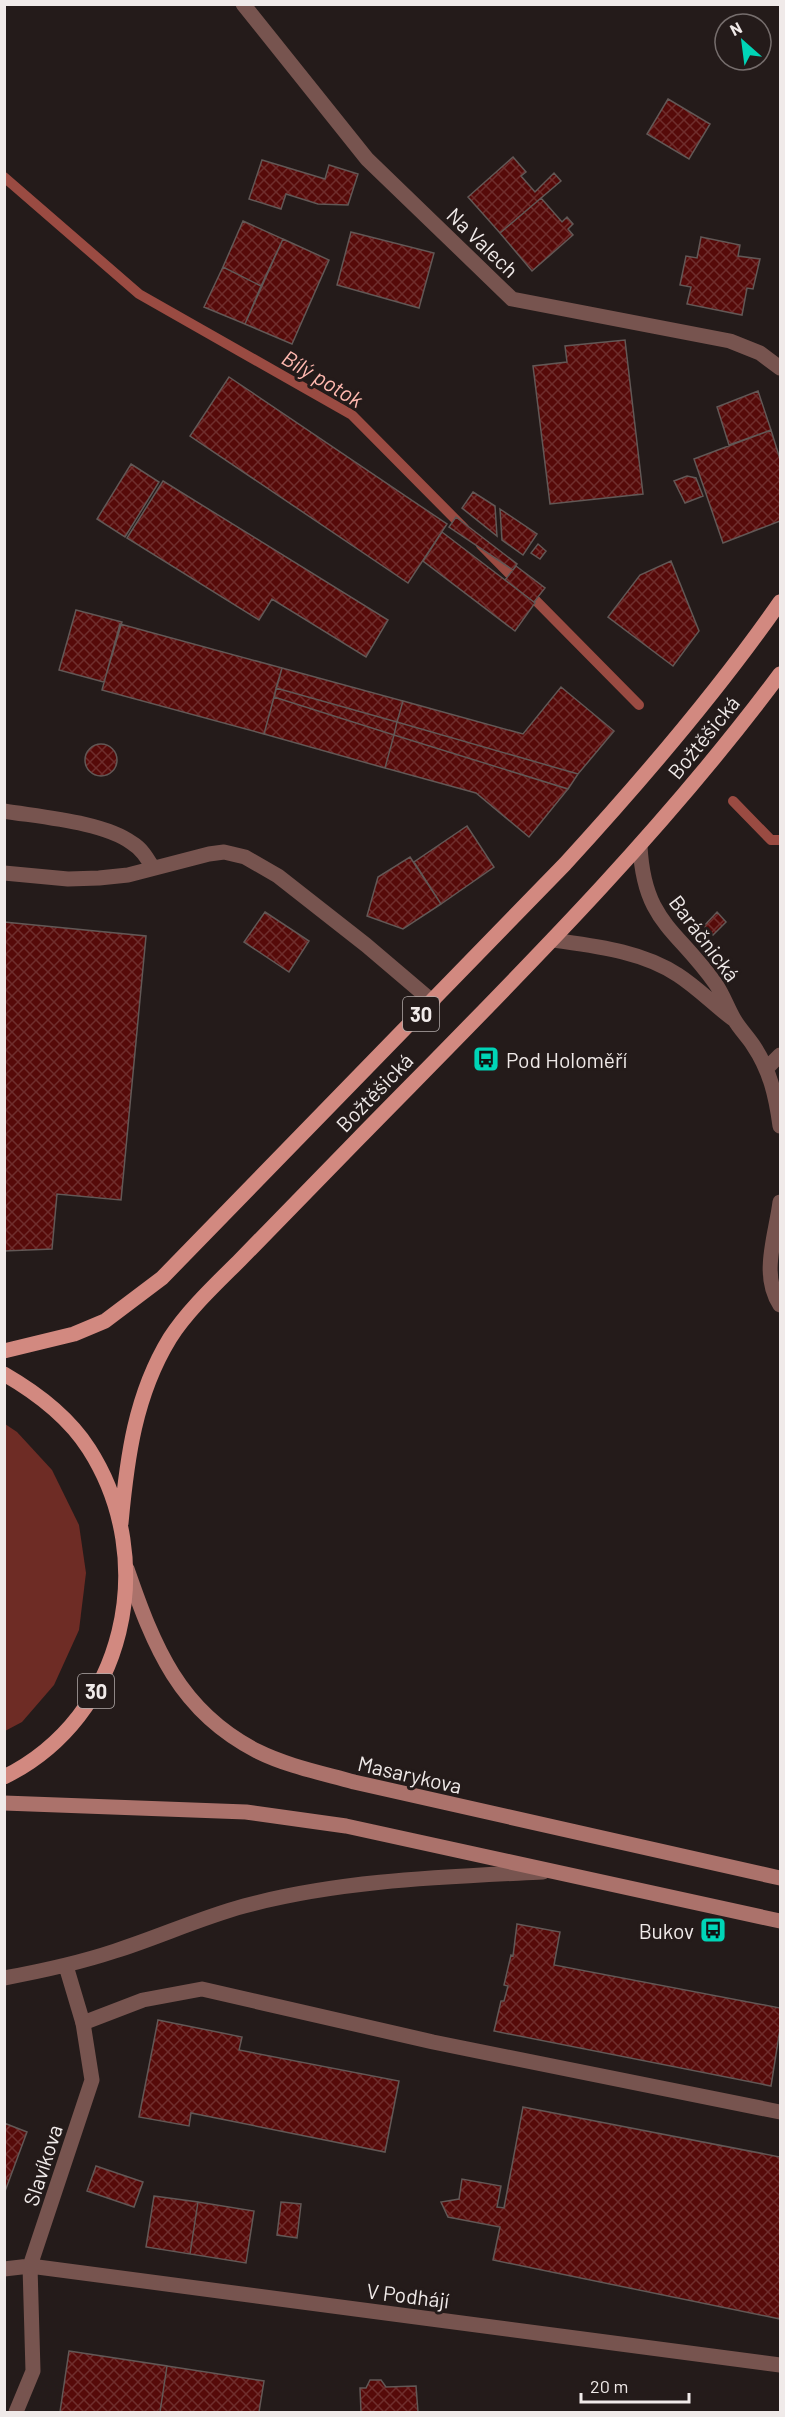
<svg xmlns="http://www.w3.org/2000/svg" width="785" height="2417" font-family="Barlow,sans-serif">
	<style>
		.grass { fill: #6e2c25 }
		.lines { fill: none; stroke-linecap: round; stroke-linejoin: round }
		.stream { stroke: #9a4b42; stroke-width: 10 }
		.building { fill: url(#building-cross-hatch); stroke: #625856; stroke-width: 1.5 }
		.lane { stroke: #77544f; stroke-width: 15 }
		.street { stroke: #77544f; stroke-width: 15 }
		.secondary { stroke: #ab726b; stroke-width: 15 }
		.primary { stroke: #d28980; stroke-width: 15 }
		.labels { text-anchor: middle; dominant-baseline: central; stroke-width: 6; stroke-linejoin: round; paint-order: stroke }
		.shield { fill: #241b1a; stroke: #b3acab; stroke-width: 1.5 }
		.shield-label { font-size: 20px; font-weight: bold; fill: #f0eae9 }
		.street-label { font-size: 21px; fill: #f0eae9; stroke: #241b1a }
		.poi-label { font-size: 21px; fill: #f0eae9; stroke: #241b1a; text-anchor: start }
		.water-label { font-size: 22px; font-style: italic; fill: #ffb9b0; stroke: #241b1a }
	</style>
	<defs>
		<pattern id="building-cross-hatch" width="8" height="8" patternUnits="userSpaceOnUse" patternTransform="scale(1.5)"><rect width="8" height="8" fill="#560a09"/><path d="M0 0l8 8M0 8l8-8" fill="none" stroke="#6f2e2d"/></pattern>
	</defs>
	<rect width="100%" height="100%" fill="#241b1a"/>
	<!-- grass -->
	<path class="grass" d="M5,1424L17,1432L52,1470L79,1525L86,1573L79,1630L54,1685L22,1722L5,1731Z"/>
	<g class="lines">
		<!-- stream -->
		<path class="stream" d="M4,177L139,294L352,415L464,528
			M481,545L639,705
			M733,801L771,840H780"/>
	</g>
	<!-- building -->
	<path class="building" d="M668,99L710,124L689,159L647,134Z
		M513,157L526,172L521,176L535,192L554,173L561,181L500,233L468,197Z
		M262,160L325,179L329,165L358,174L348,205L318,204L286,194L281,209L249,199Z
		M541,198L562,222L567,217L573,224L568,229L573,235L532,271L500,233Z
		M243,221L283,239L261,286L223,267Z
		M351,232L434,253L419,308L337,285Z
		M701,237L740,245L738,256L760,259L753,289L747,288L742,315L687,304L691,287L680,285L686,256L697,258Z
		M283,239L329,260L292,344L245,324Z
		M223,267L261,286L245,324L204,307Z
		M625,340L643,494L550,504L533,366L567,362L565,346Z
		M229,377L447,524L408,583L190,436Z
		M758,391L771,430L729,445L717,407Z
		M771,430L780,459V521L723,543L694,459Z
		M131,464L159,482L125,537L97,519Z
		M687,476L696,478L703,496L685,503L674,481Z
		M163,481L388,620L366,657L272,599L259,620L127,538Z
		M473,492L495,506L497,536L462,508Z
		M500,509L537,534L523,555L502,540Z
		M456,517L517,564L513,570L449,527Z
		M442,532L535,603L515,631L423,561Z
		M538,544L546,551L540,559L531,553Z
		M671,561L699,631L673,666L608,617L640,575Z
		M516,566L545,588L534,602L505,580Z
		M76,610L122,622L104,682L59,670Z
		M120,624L282,668L264,734L102,690Z
		M282,668L403,701L397,722L276,688Z
		M561,687L614,731L578,774L397,722L403,701L523,734Z
		M276,688L397,722L394,735L274,697Z
		M274,697L394,735L385,768L264,734Z
		M397,722L578,774L568,789L394,735Z
		M394,735L568,789L529,837L476,793L385,768Z
		M85 760a16 16 0 1 1 32 0a16 16 0 1 1-32 0Z
		M467,826L494,867L441,904L414,862Z
		M410,857L441,904L403,929L367,916L378,877Z
		M265,912L309,941L289,972L244,942Z
		M717,912L726,922L713,935L704,926Z
		M4,922L146,936L121,1200L57,1194L52,1249L4,1251Z
		M517,1924L560,1932L554,1965L780,2008V2029L771,2086L494,2031L501,2001H504L508,1986L504,1985L511,1955L513,1956Z
		M158,2020L242,2037L239,2050L399,2081L385,2152L191,2113L189,2126L139,2117Z
		M523,2107L780,2157V2319L493,2260L500,2227L448,2217L441,2202L459,2199L462,2179L501,2186L497,2207L504,2208Z
		M4,2123L27,2132L4,2194Z
		M96,2166L143,2182L134,2207L87,2191Z
		M154,2196L198,2202L190,2254L146,2247Z
		M198,2202L254,2211L246,2263L190,2254Z
		M281,2202L301,2204L297,2238L277,2235Z
		M69,2351L167,2366L160,2412H60Z
		M167,2366L264,2381L259,2412H160Z
		M370,2380H381L386,2387L416,2386L418,2412H361L360,2388H366Z"/>
	<g class="lines">
		<!-- lane -->
		<path class="lane" d="M4,811C40,817 104,822 132,843C142,849 147,858 153,868
			M4,873L68,879L99,878L128,875L209,854L224,852L245,857L278,876L366,945L433,1002
			M83,2023L143,2000L202,1989L433,2042L780,2112"/>
		<!-- street -->
		<path class="street" d="M243,4L367,159L512,299L730,341L760,353L780,368
			M640,846C644,922 676,928 715,983C723,994 727,1007 734,1019C739,1028 747,1036 753,1045C770,1070 776,1096 780,1126
			M553,940C595,946 642,951 678,975C698,988 714,1005 733,1019
			M767,1068L780,1055
			M780,1202C776,1235 760,1275 780,1305
			M4,1978C42,1971 79,1963 115,1951C159,1937 200,1918 244,1906C341,1880 443,1877 543,1872
			M4,2269L30,2266L780,2365
			M16,2412L33,2371L30,2266L92,2080L83,2023L66,1966"/>
		<!-- secondary -->
		<path class="secondary" d="M127,1569C154,1647 179,1711 257,1751C287,1766 322,1773 354,1782L780,1878
			M4,1803L246,1812L346,1826L780,1921"/>
		<!-- primary -->
		<path class="primary" d="M4,1351L74,1334L105,1321L162,1278L565,864C641,781 716,694 780,602
			M4,1374C37,1393 68,1416 89,1449C160,1560 126,1717 4,1777
			M121,1523C127,1458 135,1395 170,1338C188,1310 216,1284 240,1260C279,1220 319,1179 359,1138C505,989 655,842 780,674"/>
	</g>
	<!-- icons -->
	<defs>
		<symbol id="bus-square" viewBox="-11 -11 22 22"><rect x="-9" y="-9" width="18" height="18" rx="4" fill="#00d5b7" stroke="#241b1a"/><path d="M-5-6H5V4H4V6H2V4H-2V6H-4V4H-5ZM-3.5-4V0h7V-4ZM-3.5 1.2v1.5H-2V1.2ZM2 1.2v1.5H3.5V1.2Z" fill="#111"/></symbol>
	</defs>
	<g fill-rule="evenodd">
		<use href="#bus-square" x="471" y="1044" width="30" height="30"/>
		<use href="#bus-square" x="698" y="1915" width="30" height="30"/>
	</g>
	<g class="labels">
		<!-- shield labels -->
		<g class="shield">
			<rect x="403" y="997" width="36" height="34" rx="4.5"/>
			<rect x="78" y="1674" width="36" height="34" rx="4.5"/>
		</g>
		<g class="shield-label">
			<text x="421" y="1014">30</text>
			<text x="96" y="1691">30</text>
		</g>
		<!-- street labels -->
		<g class="street-label">
			<text transform="translate(483 242) rotate(44)">Na Valech</text>
			<text transform="translate(703 737) rotate(-51)">Božtěšická</text>
			<text transform="translate(705 938) rotate(53)">Baráčnická</text>
			<text transform="translate(374 1092) rotate(-46)">Božtěšická</text>
			<text transform="translate(410 1774) rotate(13)">Masarykova</text>
			<text transform="translate(42 2165) rotate(-72)">Slavíkova</text>
			<text transform="translate(408 2295) rotate(7)">V Podhájí</text>
		</g>
		<!-- poi labels -->
		<g class="poi-label">
			<text x="506" y="1059">Pod Holoměří</text>
			<text x="694" y="1930" text-anchor="end">Bukov</text>
		</g>
		<!-- water labels -->
		<g class="water-label">
			<text transform="translate(323 378) rotate(31)">Bílý potok</text>
		</g>
	</g>
	<!-- border -->
	<rect width="785" height="2417" fill="none" stroke="#f0eae9" stroke-width="12"/>
	<!-- north arrow -->
	<g transform="translate(743 42) rotate(332)"><circle r="28" fill="#241b1a" stroke="#766e6d" stroke-width="1.5"/>
	<path d="M0-4.5L10 22L0 15L-10 22Z" fill="#00d5b7"/>
	<text y="-9" font-size="16" font-weight="bold" text-anchor="middle" fill="#f0eae9">N</text>
	</g>
	<!-- scale -->
	<path d="M581 2393v9h108v-9" fill="none" stroke="#f0eae9" stroke-width="3"/>
	<text x="590" y="2393" font-size="18" fill="#f0eae9" stroke="#241b1a" stroke-width="4.5" paint-order="stroke">20 m</text>
</svg>
